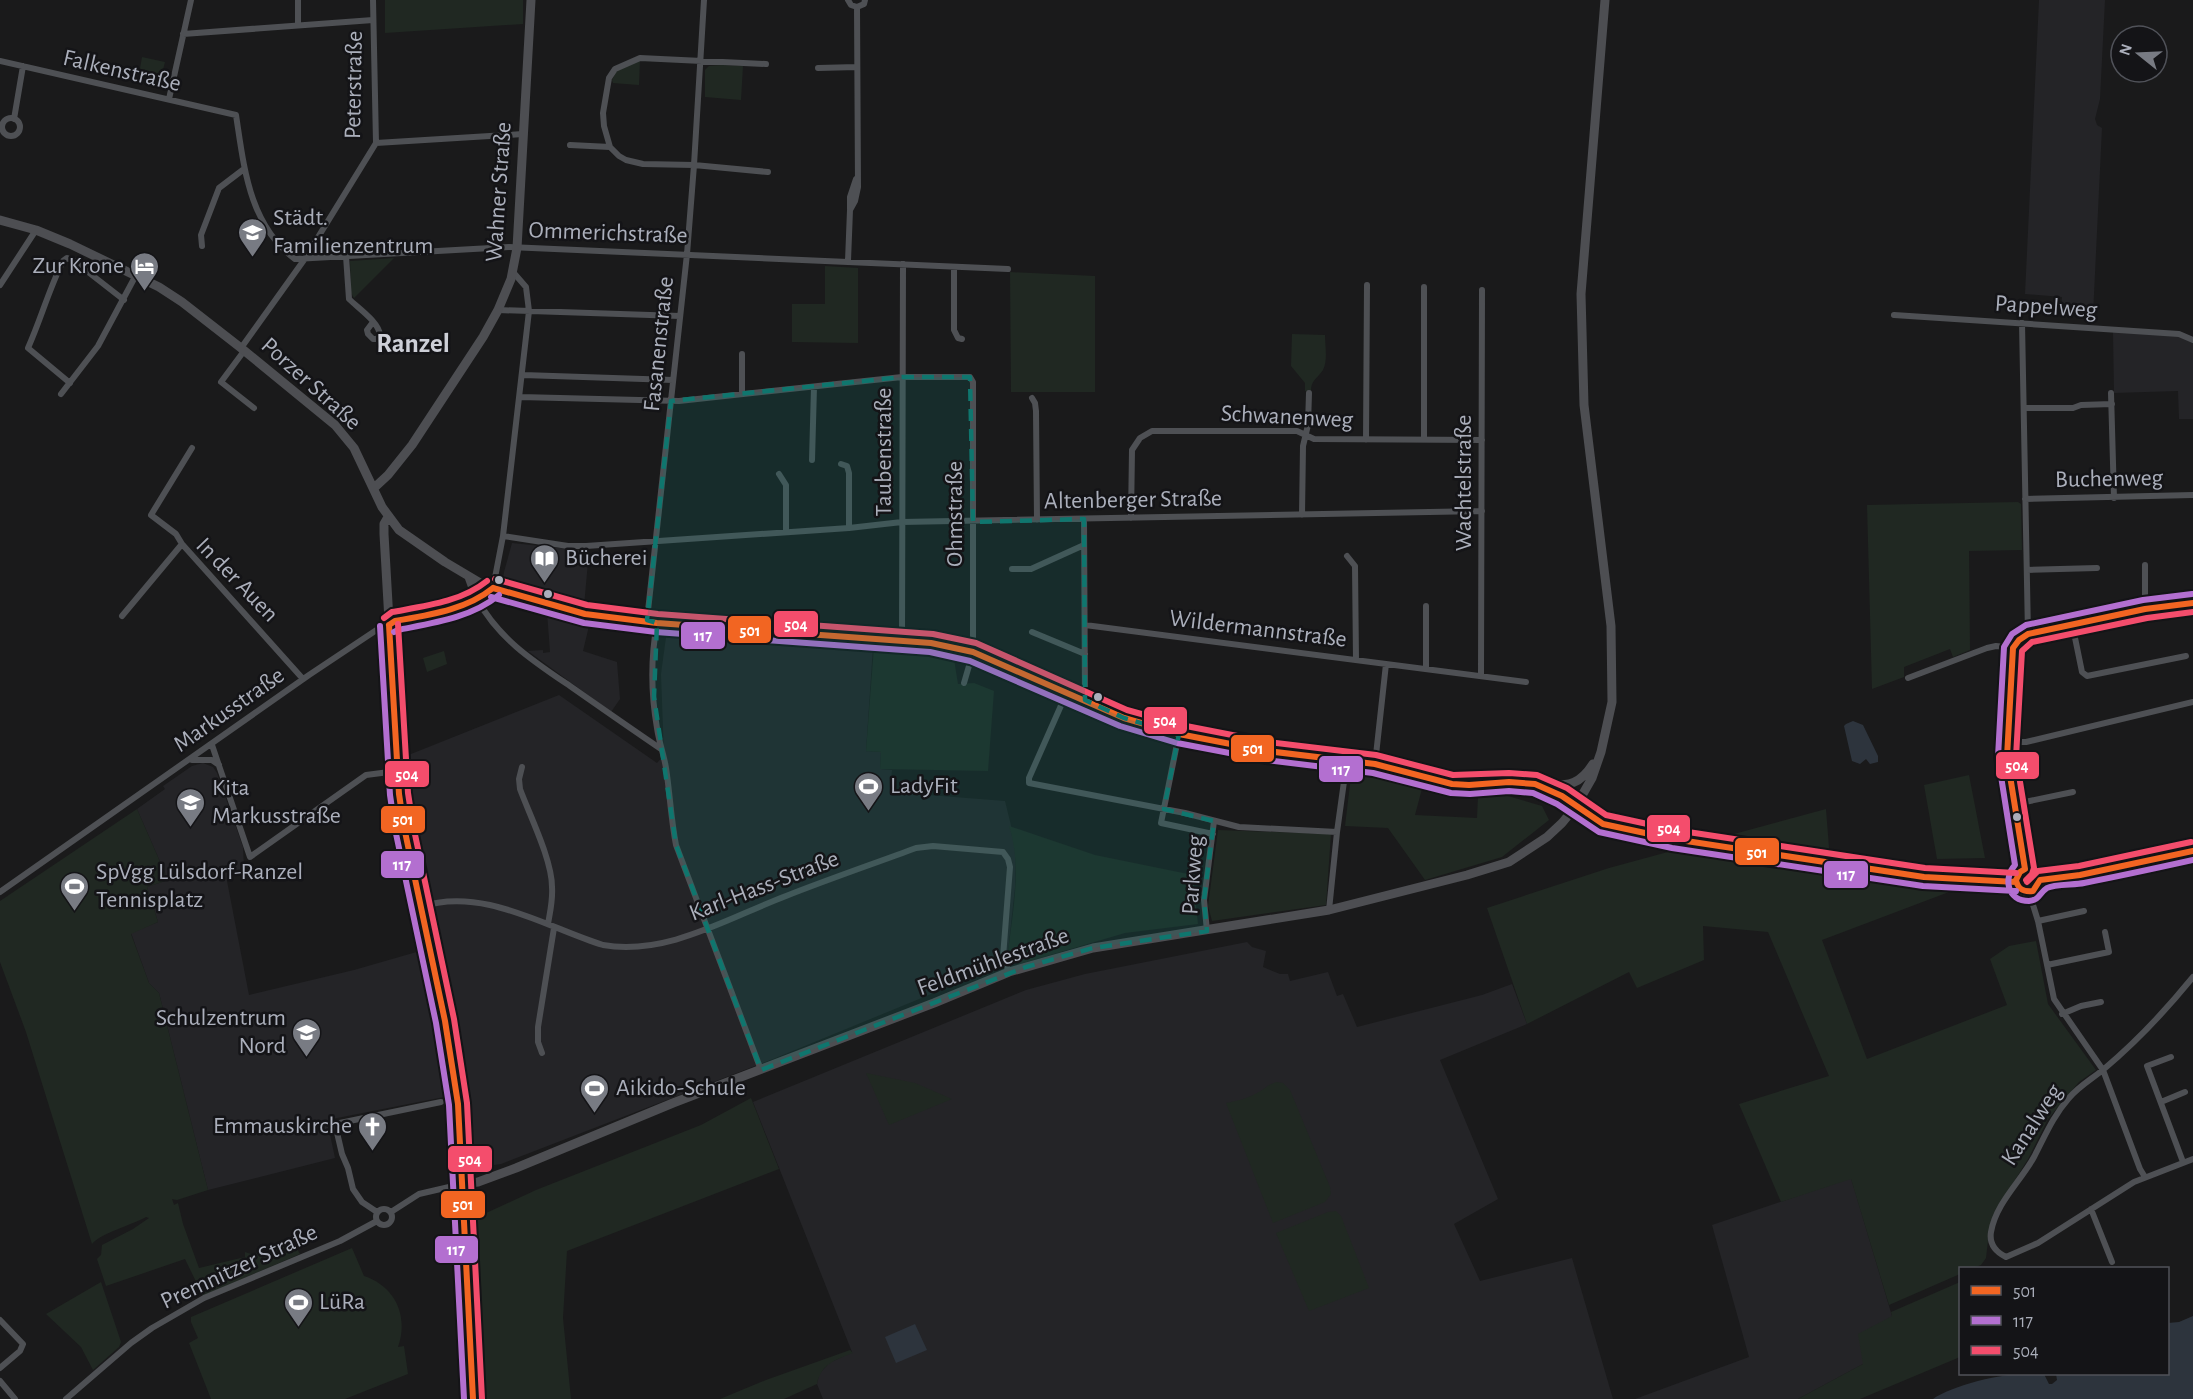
<svg xmlns="http://www.w3.org/2000/svg" width="2193" height="1399" font-family="'Alegreya Sans',sans-serif">
	<style>
		.built { fill: #242427 }
		.green { fill: #202822 }
		.water { fill: #2d343d }
		.lines { fill: none; stroke-linecap: round; stroke-linejoin: round }
		.street { stroke: #4e5054; stroke-width: 6 }
		.secondary { stroke: #4d4e52; stroke-width: 9 }
		.bus-1-casing { stroke: #141417; stroke-width: 10 }
		.bus-2-casing { stroke: #141417; stroke-width: 10 }
		.bus-3-casing { stroke: #141417; stroke-width: 10 }
		.bus-1 { stroke: #f26522; stroke-width: 6 }
		.bus-2 { stroke: #b36fd0; stroke-width: 6 }
		.bus-3 { stroke: #f44d6c; stroke-width: 6 }
		.marked { fill: #0f766e; fill-opacity: 0.2; stroke: #0f766e; stroke-width: 4.5; stroke-dasharray: 12 8; stroke-linejoin: round }
		.bus-dot { fill: #abafbb; stroke: #141417; stroke-width: 2 }
		.labels { text-anchor: middle; dominant-baseline: central; stroke-width: 5; stroke-linejoin: round; paint-order: stroke }
		.street-label { font-size: 24px; fill: #abafbb; stroke: #141417 }
		.poi-label { font-size: 24px; fill: #abafbb; stroke: #141417; text-anchor: start }
		.quarter-label { font-size: 27px; font-weight: bold; fill: #cdcfd7; stroke: #141417 }
		.line-badge { stroke: #141417; stroke-width: 2 }
		.badge-label { font-size: 16px; text-anchor: middle; font-weight: bold; fill: #fff }
	</style>
	<rect width="100%" height="100%" fill="#1a1a1b"/>
	<!-- built -->
	<path class="built" d="M2039,0H2105L2100,99L2095,119L2097,125L2102,128L2093,315L2061,312L2062,297L2025,294Z
		M2113,332L2178,336L2193,343V419H2179L2178,391L2114,393Z
		M512,543L589,551L584,606L566,598L506,584L503,579L504,572Z
		M547,612L581,621V623L589,626L583,651L617,662L620,699L611,712L528,651L543,650V653L550,652Z
		M667,630L873,646L866,751L881,752L880,769L892,770L890,792L1005,801L1016,846L1015,887L1008,952L1014,960L773,1059L501,1164L481,1167L472,1163L464,1050L426,880L406,756L559,695L657,763L664,755L661,674Z
		M203,763L213,767L217,773L243,847L244,869L227,881L249,995L354,970L420,951L434,1018L444,1097L327,1120L335,1158L208,1190L159,993L149,983L131,933L158,922L147,887L168,880L137,809L165,789L163,786L192,766Z
		M1247,942L1252,947L1266,951L1263,967L1280,974H1288L1290,981L1328,972L1337,996L1343,994L1357,1027L1482,995L1512,984L1527,1024L1440,1060L1498,1199L1454,1224L1480,1281L1572,1258L1613,1399H823L817,1384L819,1374L829,1363L852,1352L753,1102L1026,990L1085,974Z
		M1851,1178L1892,1316L1863,1364L1798,1399H1635L1749,1357L1712,1225Z"/>
	<!-- green -->
	<path class="green" d="M385,0H523V24L385,33Z
		M142,57L165,62L159,85L138,80Z
		M640,60L639,85L613,83L612,80L617,70Z
		M722,65L743,66L741,100L705,97V70L709,66Z
		M394,258L354,298L351,293L350,261Z
		M825,266L858,268V343L792,342V304H825Z
		M1010,272L1095,276V392H1011Z
		M1292,334L1325,335C1325,345 1328,361 1323,370C1317,379 1311,380 1311,391H1305V383L1291,366Z
		M2018,502L2021,504L2022,550L1969,551L1970,650L1953,657L1950,649L1904,667V677L1872,689L1867,505Z
		M874,647L933,651L954,659L958,684L974,683L994,691L988,771L880,769L881,752L866,751Z
		M444,651L447,664L427,672L423,658Z
		M1352,768L1398,776L1423,785L1415,815L1477,818L1478,796H1508L1542,806L1549,820L1502,857L1425,880L1388,828L1345,826Z
		M1969,775L1985,858L1937,859L1924,785Z
		M137,809L168,880L147,887L158,922L131,934L149,983L159,993L208,1190L177,1200L172,1199L174,1205L178,1203L183,1224L199,1268L245,1257V1252L251,1254L294,1244L300,1254L203,1296L185,1259L106,1286L97,1259L101,1255L102,1245L133,1229L149,1218L146,1217C132,1225 101,1233 92,1244L26,1032L0,962V901Z
		M1826,809L1831,873L1949,892L1822,940L1867,1059L2007,1005L1990,959L2009,946L2036,941L2048,1004L2096,1070L2079,1082L2048,1119L2028,1159L1997,1209L1989,1232L1986,1258L1981,1265L1973,1268H1960V1274L1889,1305L1851,1179L1781,1202L1739,1104L1829,1076L1768,932L1703,926L1704,960L1637,988L1629,972L1527,1024L1487,908L1609,868Z
		M1009,826L1095,855L1193,875L1198,924L1125,933L1020,964L1014,960L1008,952C1013,910 1022,866 1009,826Z
		M1218,830L1331,834L1326,905L1212,921L1208,906Z
		M866,1073L915,1083L952,1099L889,1125Z
		M1277,1082L1283,1083L1290,1090L1330,1187L1331,1194L1325,1202L1273,1223L1226,1103C1236,1101 1246,1099 1255,1094C1264,1090 1268,1084 1277,1082Z
		M751,1098L779,1169L567,1251L563,1318L571,1399H486L478,1349L474,1210L480,1204L484,1214L536,1190L701,1125Z
		M1336,1211L1341,1216L1369,1288L1309,1311L1276,1233L1328,1212Z
		M352,1248L364,1276C395,1286 409,1316 398,1347L404,1346L408,1374L345,1399H211L189,1343L198,1338L191,1322V1317Z
		M101,1282L121,1342L119,1347L93,1370L81,1347L46,1314Z
		M1960,1282V1357L1860,1399H1798L1863,1364L1858,1334L1892,1316L1891,1312Z
		M850,1350L853,1353C835,1360 821,1364 817,1384L784,1399H720L766,1380Z"/>
	<!-- water -->
	<path class="water" d="M1853,721L1863,725L1878,756V762L1870,764L1866,759L1860,764L1852,761L1844,726L1846,724Z
		M2193,1316V1399H1933C1954,1384 2018,1369 2044,1374L2049,1384H2052L2057,1380L2056,1374H2168V1323L2179,1322Z
		M915,1324L927,1350L896,1363L885,1337Z"/>
	<g class="lines">
		<!-- street -->
		<path class="street" d="M298,0V25
			M848,0L851,5L857,7L864,4L865,0
			M183,34L373,20
			M0,61L236,115C244,167 249,225 295,259L509,247L1008,269
			M766,64L640,58L615,69L609,78L603,113L604,126L610,147L619,156L626,160L643,164L694,165L768,172
			M818,68L857,67
			M169,99L191,0
			M2 127a9 9 0 1 1 18 0a9 9 0 1 1-18 0Z
			M14,119L23,66
			M376,143L523,134
			M570,145L610,147
			M850,209V197L856,179
			M202,246L201,235L219,188L244,169
			M346,256L349,299C358,308 379,322 380,335L377,339H373L368,334L367,330L373,322
			M848,261L850,210L855,201L858,187L857,7
			M954,267V330L958,338L962,339
			M0,285L36,230
			M1424,287V439
			M498,310L680,316
			M1894,315L2179,334L2193,340
			M2022,323L2028,634
			M241,348L304,260L376,143L373,0
			M244,351L221,382L254,408
			M523,375L673,380
			M70,383L28,348C41,319 49,289 63,261L67,258L74,261L124,300
			M2111,393L2114,498
			M61,394L98,346L136,275
			M742,394V354
			M520,397L679,401L902,377H970L973,382V652L964,683
			M1032,398L1035,403L1036,411L1037,520
			M2025,408H2073L2081,405L2112,404
			M1366,440L1367,285
			M192,448L151,515L176,534L182,544L303,679
			M812,460L814,387
			M841,464L847,466L849,473V528
			M779,474L786,485V531
			M2025,499L2193,495
			M1302,515L1303,446L1308,425L1309,393
			M1131,518L1132,450L1140,438L1152,431H1297L1314,439L1482,440
			M1084,519L1085,700
			M503,536L568,546H586L849,528L902,522L1482,511
			M1347,556L1355,566L1356,660
			M2145,565V609
			M1012,569H1031L1084,545
			M2027,570L2097,568
			M477,599C499,639 533,661 570,686C600,707 630,728 661,749
			M1426,606V669
			M122,616L182,544
			M647,620L687,254L694,165L704,0
			M657,623C651,656 651,694 657,728C659,742 664,755 666,768C670,794 671,820 676,845L761,1070
			M2072,623L2082,672L2087,676L2186,656
			M1085,625L1526,682
			M1032,632L1085,654
			M902,639L903,264
			M1481,676L1482,290
			M1908,678L1987,648L1996,646L2013,648
			M1067,692L1029,778V783L1185,813L1239,827L1337,832
			M1179,734L1161,823L1213,834
			M2007,742H2026L2193,702
			M212,745L250,857L366,775L397,771
			M192,760H212L219,765
			M1375,764L1386,664
			M522,767L519,779L520,789C530,816 552,860 552,887C553,900 550,912 548,924
			M2015,804L2073,792
			M0,892L309,675L378,629L395,621L440,612L477,599L493,588L503,536L529,311L526,287L513,272
			M2029,892L2038,921L2054,999L2103,1070L2140,1169L2145,1177
			M420,907C483,886 545,927 603,945C667,956 728,918 786,896C829,879 873,864 916,848L933,846L1003,852L1008,859L1010,867L1003,957L1009,972
			M1329,910L1337,832L1347,760
			M2038,921L2084,911
			M1207,931L1204,900L1214,821
			M2047,965L2109,952L2105,932
			M2193,977C2167,1009 2136,1042 2104,1069C2092,1079 2079,1086 2069,1098C2053,1116 2045,1136 2034,1157C2021,1181 1996,1203 1991,1232C1989,1244 1996,1252 2006,1257L2038,1243L2134,1182L2193,1159
			M2062,1014L2081,1006L2101,1002
			M542,1053L538,1042V1027L554,928
			M2171,1057L2147,1066L2183,1162
			M2161,1102L2185,1092
			M376 1217a8 8 0 1 1 16 0a8 8 0 1 1-16 0Z
			M2091,1209L2112,1262
			M377,1212L362,1202L353,1189L348,1168L342,1154L335,1124L441,1102
			M391,1212L419,1194L462,1184
			M0,1320L23,1344L20,1351L0,1368
			M0,1381L15,1399
			M66,1399L131,1343L152,1328L204,1298L340,1241L377,1221"/>
		<!-- secondary -->
		<path class="secondary" d="M0,220L36,230L70,244L159,287L182,302L241,348L335,425L354,448L382,507L399,530L445,562L482,584L585,614L657,623L931,643L973,652L1124,718L1151,727L1179,734L1267,751L1375,764L1452,784L1469,785L1509,782L1535,784L1562,796L1592,818L1603,824L1673,839L1924,877L2016,882
			M374,488L388,475L412,445L483,337L498,310L511,279L517,248L531,0
			M388,517L384,524V534L399,794L409,856L445,1021L458,1104L473,1399
			M469,577L473,588L469,602
			M1544,786C1568,785 1579,786 1593,764
			M2016 880a12 12 0 1 1 24 0a12 12 0 1 1-24 0Z
			M2025,869L2007,757L2013,648L2019,640L2028,634L2145,609L2193,603
			M2040,880L2080,875L2193,851
			M462,1184L478,1182L516,1168L673,1103L934,1003L1009,972L1093,948L1329,910L1467,875L1509,862L1547,837L1562,823L1576,806L1592,778L1601,752L1612,702L1611,626L1584,405L1581,294L1605,0"/>
		<defs>
			<path id="bus-1" d="M493,588L585,614L657,623L931,643L973,652L1124,718L1179,734L1267,751L1375,764L1452,784L1469,785L1509,782L1535,784L1562,796L1603,824L1673,839L1924,877L2016,882
				M2193,603L2145,609L2028,634L2019,640L2013,648L2007,757L2025,869L2020,872L2016,880C2018,890 2024,892 2033,891L2040,880L2080,875L2193,851
				M389,625L399,794L404,827L445,1021L458,1104L473,1399
				M389,625L395,621C429,615 466,610 493,588"/>
			<path id="bus-2" d="M2192,594L2143,600L2026,625L2012,634L2004,647L1998,757L2015,865C2003,878 2007,901 2029,901C2040,900 2039,893 2047,888C2054,884 2075,885 2084,883C2120,876 2157,868 2193,860
				M491,597L584,623L656,632L930,652L970,661L1120,726L1177,743L1266,760L1373,773L1451,793L1470,794L1509,791L1533,793L1557,804L1599,832L1672,848L1923,886L2016,891
				M380,626L390,795L395,829L436,1023L449,1105L464,1399
				M394,632L398,630C433,623 471,618 499,595"/>
			<path id="bus-3" d="M495,579L587,605L658,614L933,634L976,643L1127,710L1181,725L1268,742L1376,755L1453,775L1509,773L1537,775L1567,788L1606,815L1675,830L1925,868L2016,873
				M384,618L392,612C425,606 461,602 487,581
				M398,624L408,793L413,825L454,1019L467,1103L482,1399
				M2191,842L2079,866L2038,871L2027,882L2026,880L2032,874L2034,868L2016,757L2022,651L2032,642L2147,618L2193,612"/>
		</defs>
		<!-- bus-1 casing -->
		<use href="#bus-1" class="bus-1-casing"/>
		<!-- bus-2 casing -->
		<use href="#bus-2" class="bus-2-casing"/>
		<!-- bus-3 casing -->
		<use href="#bus-3" class="bus-3-casing"/>
		<!-- bus-1 -->
		<use href="#bus-1" class="bus-1"/>
		<!-- bus-2 -->
		<use href="#bus-2" class="bus-2"/>
		<!-- bus-3 -->
		<use href="#bus-3" class="bus-3"/>
	</g>
	<!-- marked area -->
	<path class="marked" d="M902,377H970L973,522L1084,519L1085,700L1124,718L1179,734L1164,809L1214,821L1204,900L1207,931L1093,948L1026,967L761,1070L676,845L654,697L657,623L647,620L671,401Z"/>
	<!-- icons -->
	<defs>
		<symbol id="school-pin" viewBox="-11 -11 22 30"><path d="M0 17L-7.5 6A9.5 9.5 0 1 1 7.5 6Z" fill="#787b83" stroke="#141417"/><path d="M0-5L7-2L0 1L-7-2ZM-4 1L0 2.5L4 1V4Q0 6-4 4Z" fill="#fff"/></symbol>
		<symbol id="hotel-pin" viewBox="-11 -11 22 30"><path d="M0 17L-7.5 6A9.5 9.5 0 1 1 7.5 6Z" fill="#787b83" stroke="#141417"/><path d="M-6-4.5h1.5V1H6V5H4.5V3h-9V5H-6ZM-4 0a1.8 1.8 0 1 1 3.6 0ZM.5 0V-2.5h3Q6-2.5 6 0Z" fill="#fff"/></symbol>
		<symbol id="library-pin" viewBox="-11 -11 22 30"><path d="M0 17L-7.5 6A9.5 9.5 0 1 1 7.5 6Z" fill="#787b83" stroke="#141417"/><path d="M-6-4Q-3-5.5-.7-3.5V5Q-3 3-6 4ZM6-4Q3-5.5 .7-3.5V5Q3 3 6 4Z" fill="#fff"/></symbol>
		<symbol id="stadium-pin" viewBox="-11 -11 22 30"><path d="M0 17L-7.5 6A9.5 9.5 0 1 1 7.5 6Z" fill="#787b83" stroke="#141417"/><path d="M0-5a6.5 5 0 1 0 0 10a6.5 5 0 1 0 0-10ZM-3.5-1.8h7v3.6h-7Z" fill="#fff"/></symbol>
		<symbol id="church-pin" viewBox="-11 -11 22 30"><path d="M0 17L-7.5 6A9.5 9.5 0 1 1 7.5 6Z" fill="#787b83" stroke="#141417"/><path d="M-1.2-6h2.4v3.5h3.3v2.4h-3.3V6h-2.4V-.1h-3.3v-2.4h3.3Z" fill="#fff"/></symbol>
	</defs>
	<g fill-rule="evenodd">
		<use href="#school-pin" x="236" y="216" width="33" height="45"/>
		<use href="#hotel-pin" x="128" y="250" width="33" height="45"/>
		<use href="#library-pin" x="528" y="542" width="33" height="45"/>
		<use href="#stadium-pin" x="852" y="770" width="33" height="45"/>
		<use href="#school-pin" x="174" y="786" width="33" height="45"/>
		<use href="#stadium-pin" x="58" y="870" width="33" height="45"/>
		<use href="#school-pin" x="290" y="1016" width="33" height="45"/>
		<use href="#stadium-pin" x="578" y="1072" width="33" height="45"/>
		<use href="#church-pin" x="356" y="1110" width="33" height="45"/>
		<use href="#stadium-pin" x="282" y="1286" width="33" height="45"/>
	</g>
	<!-- markers -->
	<g class="bus-dot">
		<circle cx="499" cy="580" r="5"/>
		<circle cx="548" cy="594" r="5"/>
		<circle cx="1098" cy="697" r="5"/>
		<circle cx="2017" cy="817" r="5"/>
	</g>
	<g class="labels">
		<!-- street labels -->
		<g class="street-label">
			<text transform="translate(122 71) rotate(13)">Falkenstraße</text>
			<text transform="translate(354 85) rotate(-89)">Peterstraße</text>
			<text transform="translate(499 192) rotate(-86)">Wahner Straße</text>
			<text transform="translate(608 233) rotate(2)">Ommerichstraße</text>
			<text transform="translate(2046 307) rotate(4)">Pappelweg</text>
			<text transform="translate(659 344) rotate(-84)">Fasanenstraße</text>
			<text transform="translate(311 384) rotate(42)">Porzer Straße</text>
			<text transform="translate(1287 417) rotate(3)">Schwanenweg</text>
			<text transform="translate(884 452) rotate(-90)">Taubenstraße</text>
			<text transform="translate(2109 479) rotate(-1)">Buchenweg</text>
			<text transform="translate(1464 483) rotate(-90)">Wachtelstraße</text>
			<text transform="translate(1133 500) rotate(-1)">Altenberger Straße</text>
			<text transform="translate(955 514) rotate(-90)">Ohmstraße</text>
			<text transform="translate(237 580) rotate(46)">In der Auen</text>
			<text transform="translate(1258 629) rotate(7)">Wildermannstraße</text>
			<text transform="translate(229 710) rotate(-35)">Markusstraße</text>
			<text transform="translate(1193 875) rotate(-86)">Parkweg</text>
			<text transform="translate(764 886) rotate(-21)">Karl-Hass-Straße</text>
			<text transform="translate(993 962) rotate(-20)">Feldmühlestraße</text>
			<text transform="translate(2032 1125) rotate(-57)">Kanalweg</text>
			<text transform="translate(239 1267) rotate(-25)">Premnitzer Straße</text>
		</g>
		<!-- poi labels -->
		<g class="poi-label">
			<text x="273" y="218">Städt.<tspan x="273" dy="28">Familienzentrum</tspan></text>
			<text x="124" y="266" text-anchor="end">Zur Krone</text>
			<text x="565" y="558">Bücherei</text>
			<text x="890" y="786">LadyFit</text>
			<text x="212" y="788">Kita<tspan x="212" dy="28">Markusstraße</tspan></text>
			<text x="96" y="872">SpVgg Lülsdorf-Ranzel<tspan x="96" dy="28">Tennisplatz</tspan></text>
			<text x="286" y="1018" text-anchor="end">Schulzentrum<tspan x="286" dy="28">Nord</tspan></text>
			<text x="616" y="1088">Aikido-Schule</text>
			<text x="352" y="1126" text-anchor="end">Emmauskirche</text>
			<text x="319" y="1302">LüRa</text>
		</g>
		<!-- quarter labels -->
		<g class="quarter-label">
			<text x="413" y="343">Ranzel</text>
		</g>
	</g>
	<g class="line-badge">
		<rect x="773" y="610" width="46" height="28" rx="6" fill="#f44d6c"/>
		<rect x="727" y="615" width="45" height="29" rx="6" fill="#f26522"/>
		<rect x="680" y="621" width="46" height="29" rx="6" fill="#b36fd0"/>
		<rect x="1143" y="706" width="45" height="29" rx="6" fill="#f44d6c"/>
		<rect x="1230" y="734" width="45" height="29" rx="6" fill="#f26522"/>
		<rect x="1995" y="751" width="45" height="29" rx="6" fill="#f44d6c"/>
		<rect x="1318" y="755" width="46" height="28" rx="6" fill="#b36fd0"/>
		<rect x="384" y="760" width="46" height="28" rx="6" fill="#f44d6c"/>
		<rect x="380" y="805" width="46" height="29" rx="6" fill="#f26522"/>
		<rect x="1646" y="814" width="45" height="29" rx="6" fill="#f44d6c"/>
		<rect x="1734" y="837" width="46" height="29" rx="6" fill="#f26522"/>
		<rect x="380" y="850" width="45" height="29" rx="6" fill="#b36fd0"/>
		<rect x="1823" y="860" width="46" height="29" rx="6" fill="#b36fd0"/>
		<rect x="447" y="1145" width="46" height="28" rx="6" fill="#f44d6c"/>
		<rect x="440" y="1190" width="46" height="29" rx="6" fill="#f26522"/>
		<rect x="434" y="1235" width="45" height="29" rx="6" fill="#b36fd0"/>
	</g>
	<g class="badge-label">
		<text x="796" y="630">504</text>
		<text x="750" y="636">501</text>
		<text x="703" y="641">117</text>
		<text x="1165" y="726">504</text>
		<text x="1253" y="754">501</text>
		<text x="2017" y="771">504</text>
		<text x="1341" y="775">117</text>
		<text x="407" y="780">504</text>
		<text x="403" y="825">501</text>
		<text x="1669" y="834">504</text>
		<text x="1757" y="858">501</text>
		<text x="402" y="870">117</text>
		<text x="1846" y="880">117</text>
		<text x="470" y="1165">504</text>
		<text x="463" y="1210">501</text>
		<text x="456" y="1255">117</text>
	</g>
	<!-- legend -->
	<rect x="1959" y="1267" width="210" height="108" fill="#141417" stroke="#505259" stroke-width="1.5"/>
	<rect x="1971" y="1286" width="30" height="9" fill="#f26522" stroke="#505259" stroke-width="1.5"/>
	<text x="2013" y="1297" font-size="18" fill="#abafbb">501</text>
	<rect x="1971" y="1316" width="30" height="9" fill="#b36fd0" stroke="#505259" stroke-width="1.5"/>
	<text x="2013" y="1327" font-size="18" fill="#abafbb">117</text>
	<rect x="1971" y="1346" width="30" height="9" fill="#f44d6c" stroke="#505259" stroke-width="1.5"/>
	<text x="2013" y="1357" font-size="18" fill="#abafbb">504</text>
	<!-- north arrow -->
	<g transform="translate(2139 54) rotate(288)"><circle r="28" fill="#141417" stroke="#505259" stroke-width="1.5"/>
	<path d="M0-4.5L10 22L0 15L-10 22Z" fill="#787b83"/>
	<text y="-9" font-size="16" font-weight="bold" text-anchor="middle" fill="#abafbb">N</text>
	</g>
</svg>
